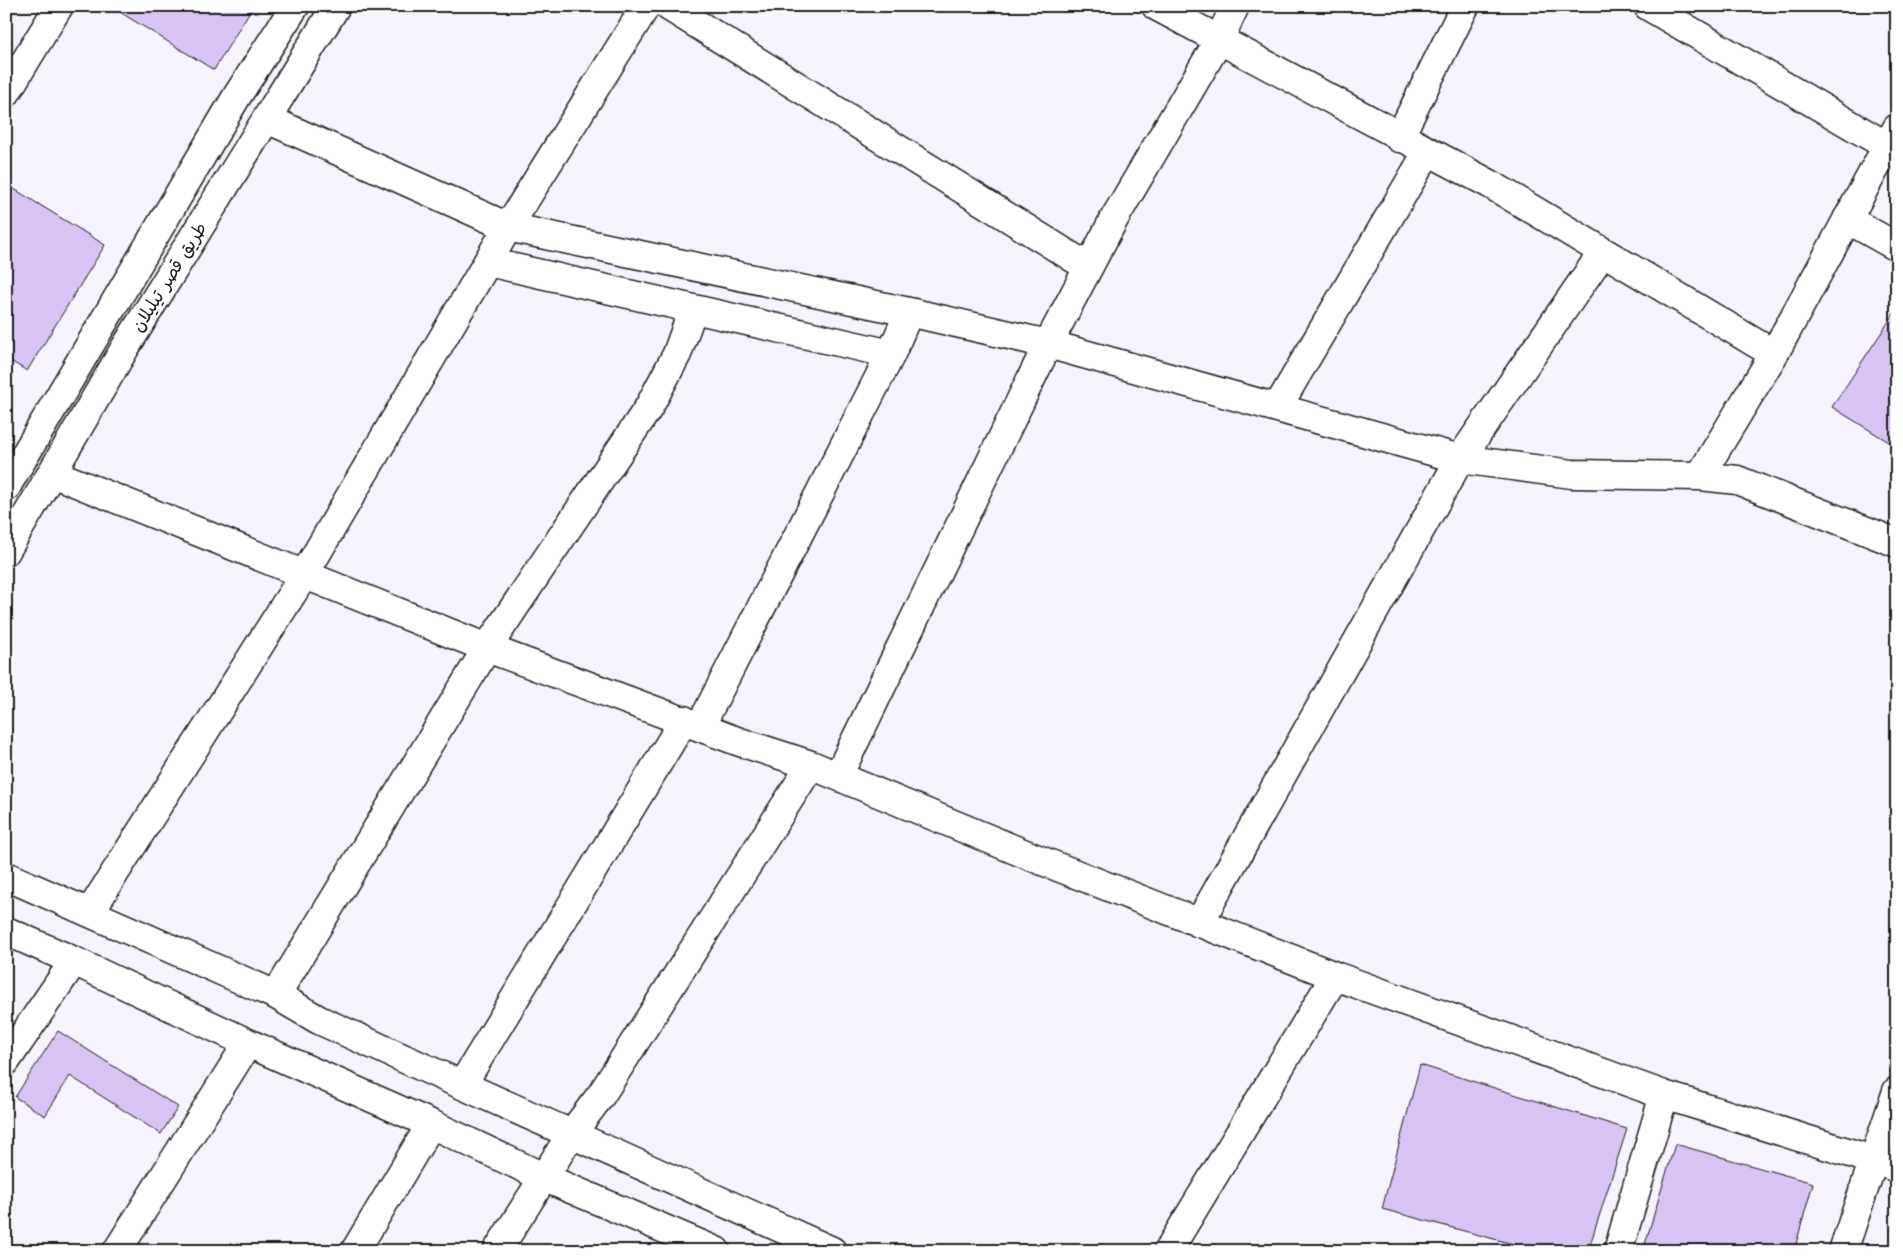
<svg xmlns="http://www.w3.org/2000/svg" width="1903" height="1257" font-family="'Shantell Sans','Playpen Sans Arabic',sans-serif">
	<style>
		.building { fill: #d9c3f4; stroke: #1c1c1c }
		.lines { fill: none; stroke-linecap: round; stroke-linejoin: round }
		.minor-casing { stroke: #1c1c1c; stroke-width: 31 }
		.secondary-casing { stroke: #1c1c1c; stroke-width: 31 }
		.minor { stroke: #fff; stroke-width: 28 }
		.secondary { stroke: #fff; stroke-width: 28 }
		.labels { text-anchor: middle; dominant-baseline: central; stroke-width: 4; stroke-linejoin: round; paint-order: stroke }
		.street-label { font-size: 18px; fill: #1c1c1c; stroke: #fff }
	</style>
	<rect width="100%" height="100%" fill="#f7f3fd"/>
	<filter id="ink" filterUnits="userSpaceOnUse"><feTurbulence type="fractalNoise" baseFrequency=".02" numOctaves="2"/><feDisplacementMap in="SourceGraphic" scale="10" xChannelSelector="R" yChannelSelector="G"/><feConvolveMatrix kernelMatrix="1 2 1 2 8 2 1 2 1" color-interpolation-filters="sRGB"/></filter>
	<g filter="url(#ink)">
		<!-- building -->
		<path class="building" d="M110,6H253L214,70Z
			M6,184L105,245L27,371L6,358Z
			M1897,309V447L1832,407Z
			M58,1031L178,1107L161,1134L70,1076L45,1116L15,1097Z
			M1420,1065L1627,1129L1588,1251H1539L1382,1209Z
			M1675,1144L1813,1183L1794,1251H1643Z"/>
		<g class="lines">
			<defs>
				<path id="minor" d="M668,6L1088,267
					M1156,6L1490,184L1774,354
					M1648,6L1887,146
					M6,93L59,6
					M267,119L508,227L909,312L1048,344L1460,459L1572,474L1700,476L1737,480L1897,543
					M1399,138L1465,6
					M1847,219L1897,247
					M488,262L891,354
					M1277,408L1428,151
					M52,473L487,648L737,741L811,765L1030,856L1335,976L1664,1095L1873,1160L1897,1168
					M1700,476L1774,354L1897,128
					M700,727L891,354L909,312
					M838,776L1048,344L1114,219L1219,40L1235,6
					M6,876L276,995L319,1020L462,1085L832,1251
					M90,912L304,575L508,227L646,6
					M1199,923L1460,459L1603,252
					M6,931L74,961L248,1043L431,1124L543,1177L716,1251
					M276,995L487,648L649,407L677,354L693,309
					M6,1061L74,961
					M462,1085L684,720
					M117,1251L248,1043
					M355,1251L431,1124
					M497,1251L572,1133L601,1095L811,765
					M1168,1251L1335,976
					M1618,1251L1664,1095
					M1843,1251L1897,1091"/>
				<path id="secondary" d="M6,487L237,96L295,6
					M6,551L125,348L336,6"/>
			</defs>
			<!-- minor casing -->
			<use href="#minor" class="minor-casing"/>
			<!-- secondary casing -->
			<use href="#secondary" class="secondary-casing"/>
			<!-- minor -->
			<use href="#minor" class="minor"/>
			<!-- secondary -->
			<use href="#secondary" class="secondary"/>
		</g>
	</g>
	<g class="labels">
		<!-- street labels -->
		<g class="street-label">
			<text transform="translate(169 277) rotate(-58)">طريق قصر تيليلان</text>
		</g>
	</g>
	<!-- margin -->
	<rect width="1903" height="1257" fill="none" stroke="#fff" stroke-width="25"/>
	<rect x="12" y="12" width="1878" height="1232" fill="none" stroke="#1c1c1c" stroke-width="2" filter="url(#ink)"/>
</svg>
